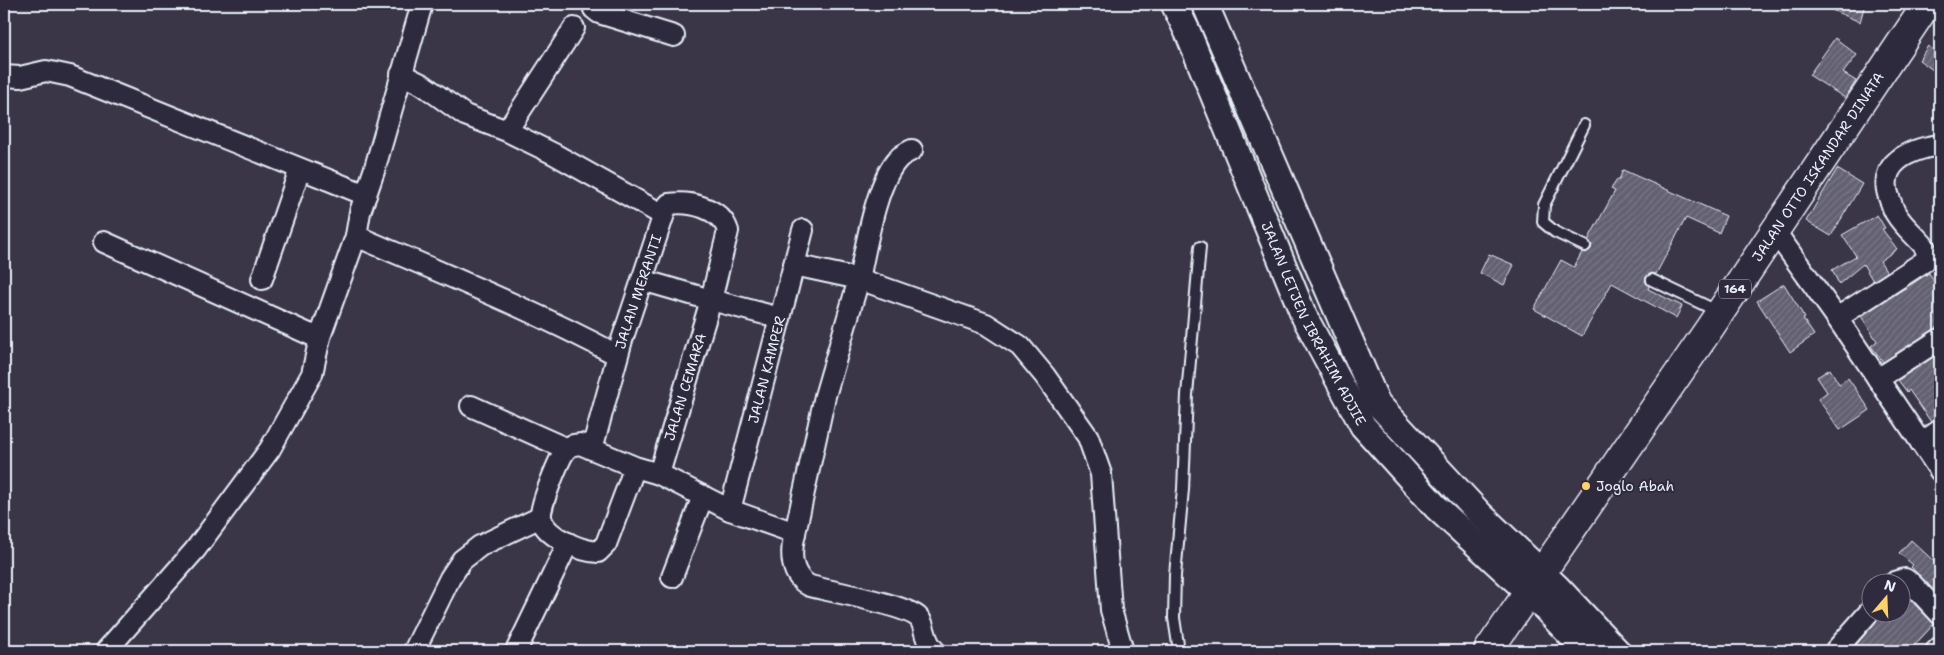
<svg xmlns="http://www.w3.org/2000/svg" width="1944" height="655" font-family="'Shantell Sans',sans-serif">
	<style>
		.building { fill: url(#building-hatch); stroke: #e8f1f8 }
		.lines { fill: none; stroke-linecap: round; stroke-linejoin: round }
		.service-casing { stroke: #e8f1f8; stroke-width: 14 }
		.minor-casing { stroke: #e8f1f8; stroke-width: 24 }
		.tertiary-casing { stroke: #e8f1f8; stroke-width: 29 }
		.primary-casing { stroke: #e8f1f8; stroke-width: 31 }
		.service { stroke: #2f2a3d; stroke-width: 10 }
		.minor { stroke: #2f2a3d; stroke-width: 20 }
		.tertiary { stroke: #2f2a3d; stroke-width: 25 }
		.primary { stroke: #2f2a3d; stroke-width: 28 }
		.poi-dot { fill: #ffd166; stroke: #2f2a3d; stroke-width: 2 }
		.labels { text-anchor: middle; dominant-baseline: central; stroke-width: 4; stroke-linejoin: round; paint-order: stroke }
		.shield { fill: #2f2a3d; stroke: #b0b5c0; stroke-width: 1 }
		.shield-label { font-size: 12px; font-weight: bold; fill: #e8f1f8 }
		.street-label { font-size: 14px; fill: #e8f1f8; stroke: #2f2a3d }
		.poi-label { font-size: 14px; fill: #e8f1f8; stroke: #2f2a3d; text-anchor: start }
	</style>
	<defs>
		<pattern id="building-hatch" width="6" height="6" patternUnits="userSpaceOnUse" patternTransform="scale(1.25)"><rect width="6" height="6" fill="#636171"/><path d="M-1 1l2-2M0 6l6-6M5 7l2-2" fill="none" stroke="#797886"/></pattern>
	</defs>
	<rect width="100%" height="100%" fill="#3a3648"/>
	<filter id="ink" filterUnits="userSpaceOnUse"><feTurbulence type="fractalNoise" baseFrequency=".02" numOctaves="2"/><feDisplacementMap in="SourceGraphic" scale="10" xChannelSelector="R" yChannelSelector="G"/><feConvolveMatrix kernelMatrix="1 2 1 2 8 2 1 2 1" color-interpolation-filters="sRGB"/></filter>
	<g filter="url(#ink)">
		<!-- building -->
		<path class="building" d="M1818,4H1865L1860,22Z
			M1835,38L1857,55L1843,73L1856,81L1845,98L1809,75Z
			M1928,46L1940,55V75L1919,60Z
			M1837,169L1862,184L1831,236L1806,221Z
			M1623,170L1726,216L1719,233L1686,218L1656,274L1651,273L1646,277L1645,281L1649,286L1648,289L1682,306L1676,318L1612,283L1582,336L1534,309L1561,260L1574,267L1582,252L1586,253L1591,249L1592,245L1588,240L1615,191L1611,189L1617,180H1619Z
			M1877,215L1885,228L1882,229L1897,249L1880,261L1887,272L1873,281L1863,264L1839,284L1832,270L1856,256L1842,235Z
			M1489,254L1514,265L1504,285L1480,273Z
			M1929,273L1940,289V327L1934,329L1883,362L1871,346L1877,341L1861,316Z
			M1784,284L1805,318L1803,319L1814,335L1790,352L1757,301Z
			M1940,353V418L1931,422L1909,390L1907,392L1898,380Z
			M1830,369L1839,384L1848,378L1870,410L1840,430L1818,399L1827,392L1817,377Z
			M1911,540L1940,567V597L1911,567L1913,565L1899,553Z
			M1902,592L1904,593L1934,624L1909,651H1851L1883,612H1902Z"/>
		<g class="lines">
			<defs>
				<path id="service" d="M1584,125L1544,205L1543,222L1555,232L1585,246
					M1652,280L1719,312
					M1179,651L1174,618L1175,575L1183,489L1187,395L1200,247"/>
				<g id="minor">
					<path d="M595,4L594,9L599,13L674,36"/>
					<path d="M401,74L423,85L465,115L507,131L554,154L663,215"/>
					<path d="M4,76L20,77L46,71L70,76L366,195"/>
					<path d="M507,131L574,28"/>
					<path d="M1774,230L1837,318L1940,471"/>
					<path d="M356,236C444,274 533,310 617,355"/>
					<path d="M104,242L309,334L320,337L356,236L360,212L374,171L422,4"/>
					<path d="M794,265L859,279C866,248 876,181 899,158C902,155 908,152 912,150"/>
					<path d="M262,279L300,169"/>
					<path d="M642,280L711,300L780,318"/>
					<path d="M1837,318L1925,261L1927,252L1924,246C1916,236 1903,226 1896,214C1893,210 1892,204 1890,200C1875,163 1910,149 1940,145"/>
					<path d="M1878,379L1940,339"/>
					<path d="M471,406L567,449"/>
					<path d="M1921,443L1940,430"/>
					<path id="s1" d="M592,449L622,340L666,208L669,204C691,201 721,208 728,231L711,300L659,474"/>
					<path d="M635,467L606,544L598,552C581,551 545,537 541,518C539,507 559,459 566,449C570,445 574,445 580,444L635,467L659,474L730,510L795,533L825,396L859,279L986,324L1020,346L1045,376L1088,437L1101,474L1111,610L1123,651"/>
					<path id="s2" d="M730,510L803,230"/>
					<path d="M795,533C790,553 790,576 810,586C833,592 902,604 918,617C926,624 923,641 935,651"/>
					<path d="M672,577L703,496"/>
					<path d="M1895,582L1905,579L1912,584L1940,614"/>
					<path d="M106,651L195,550L270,449L312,374L320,337"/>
					<path d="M414,651L450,578L462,560L480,546L541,517"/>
					<path d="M516,651L568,543"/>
					<path d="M1835,651L1872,609"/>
					<path d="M1936,651L1940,647"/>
				</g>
				<g id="tertiary">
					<path id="s3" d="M1174,4L1188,33L1304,316L1363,426L1436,507L1539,602L1586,651"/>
					<path d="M1205,4L1377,403L1480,514L1557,587L1617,651"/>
				</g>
				<g id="primary">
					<path id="s4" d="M1488,651L1709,329L1927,4"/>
				</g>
			</defs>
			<!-- service casing -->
			<use href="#service" class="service-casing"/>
			<!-- minor casing -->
			<use href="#minor" class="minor-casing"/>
			<!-- tertiary casing -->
			<use href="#tertiary" class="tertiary-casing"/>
			<!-- primary casing -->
			<use href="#primary" class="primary-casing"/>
			<!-- service -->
			<use href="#service" class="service"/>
			<!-- minor -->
			<use href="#minor" class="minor"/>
			<!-- tertiary -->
			<use href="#tertiary" class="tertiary"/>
			<!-- primary -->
			<use href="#primary" class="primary"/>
		</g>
	</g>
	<!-- markers -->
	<circle class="poi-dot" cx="1586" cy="486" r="5"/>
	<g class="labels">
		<!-- shield labels -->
		<rect class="shield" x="1719" y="279.5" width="32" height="19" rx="4"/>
		<g class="shield-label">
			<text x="1735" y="289">164</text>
		</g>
		<!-- street labels -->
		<g class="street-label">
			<text stroke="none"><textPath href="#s4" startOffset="586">JALAN OTTO ISKANDAR DINATA</textPath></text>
			<text stroke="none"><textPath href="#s1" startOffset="164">JALAN MERANTI</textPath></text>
			<text stroke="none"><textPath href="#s3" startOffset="349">JALAN LETJEN IBRAHIM ADJIE</textPath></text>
			<text stroke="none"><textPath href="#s2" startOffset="145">JALAN KAMPER</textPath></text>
			<text transform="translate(685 387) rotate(-73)">JALAN CEMARA</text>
		</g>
		<!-- poi labels -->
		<g class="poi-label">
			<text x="1596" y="486">Joglo Abah</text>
		</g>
	</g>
	<!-- margin -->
	<rect width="1944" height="655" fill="none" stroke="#2f2a3d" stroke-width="20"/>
	<rect x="10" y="10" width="1924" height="635" fill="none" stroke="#e8f1f8" stroke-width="2" filter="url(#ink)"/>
	<!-- north arrow -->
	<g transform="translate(1886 598) rotate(19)"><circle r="24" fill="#2f2a3d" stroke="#797a88"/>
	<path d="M0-4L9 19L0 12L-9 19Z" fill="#ffd166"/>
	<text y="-8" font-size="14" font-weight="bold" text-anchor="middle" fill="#e8f1f8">N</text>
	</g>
</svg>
